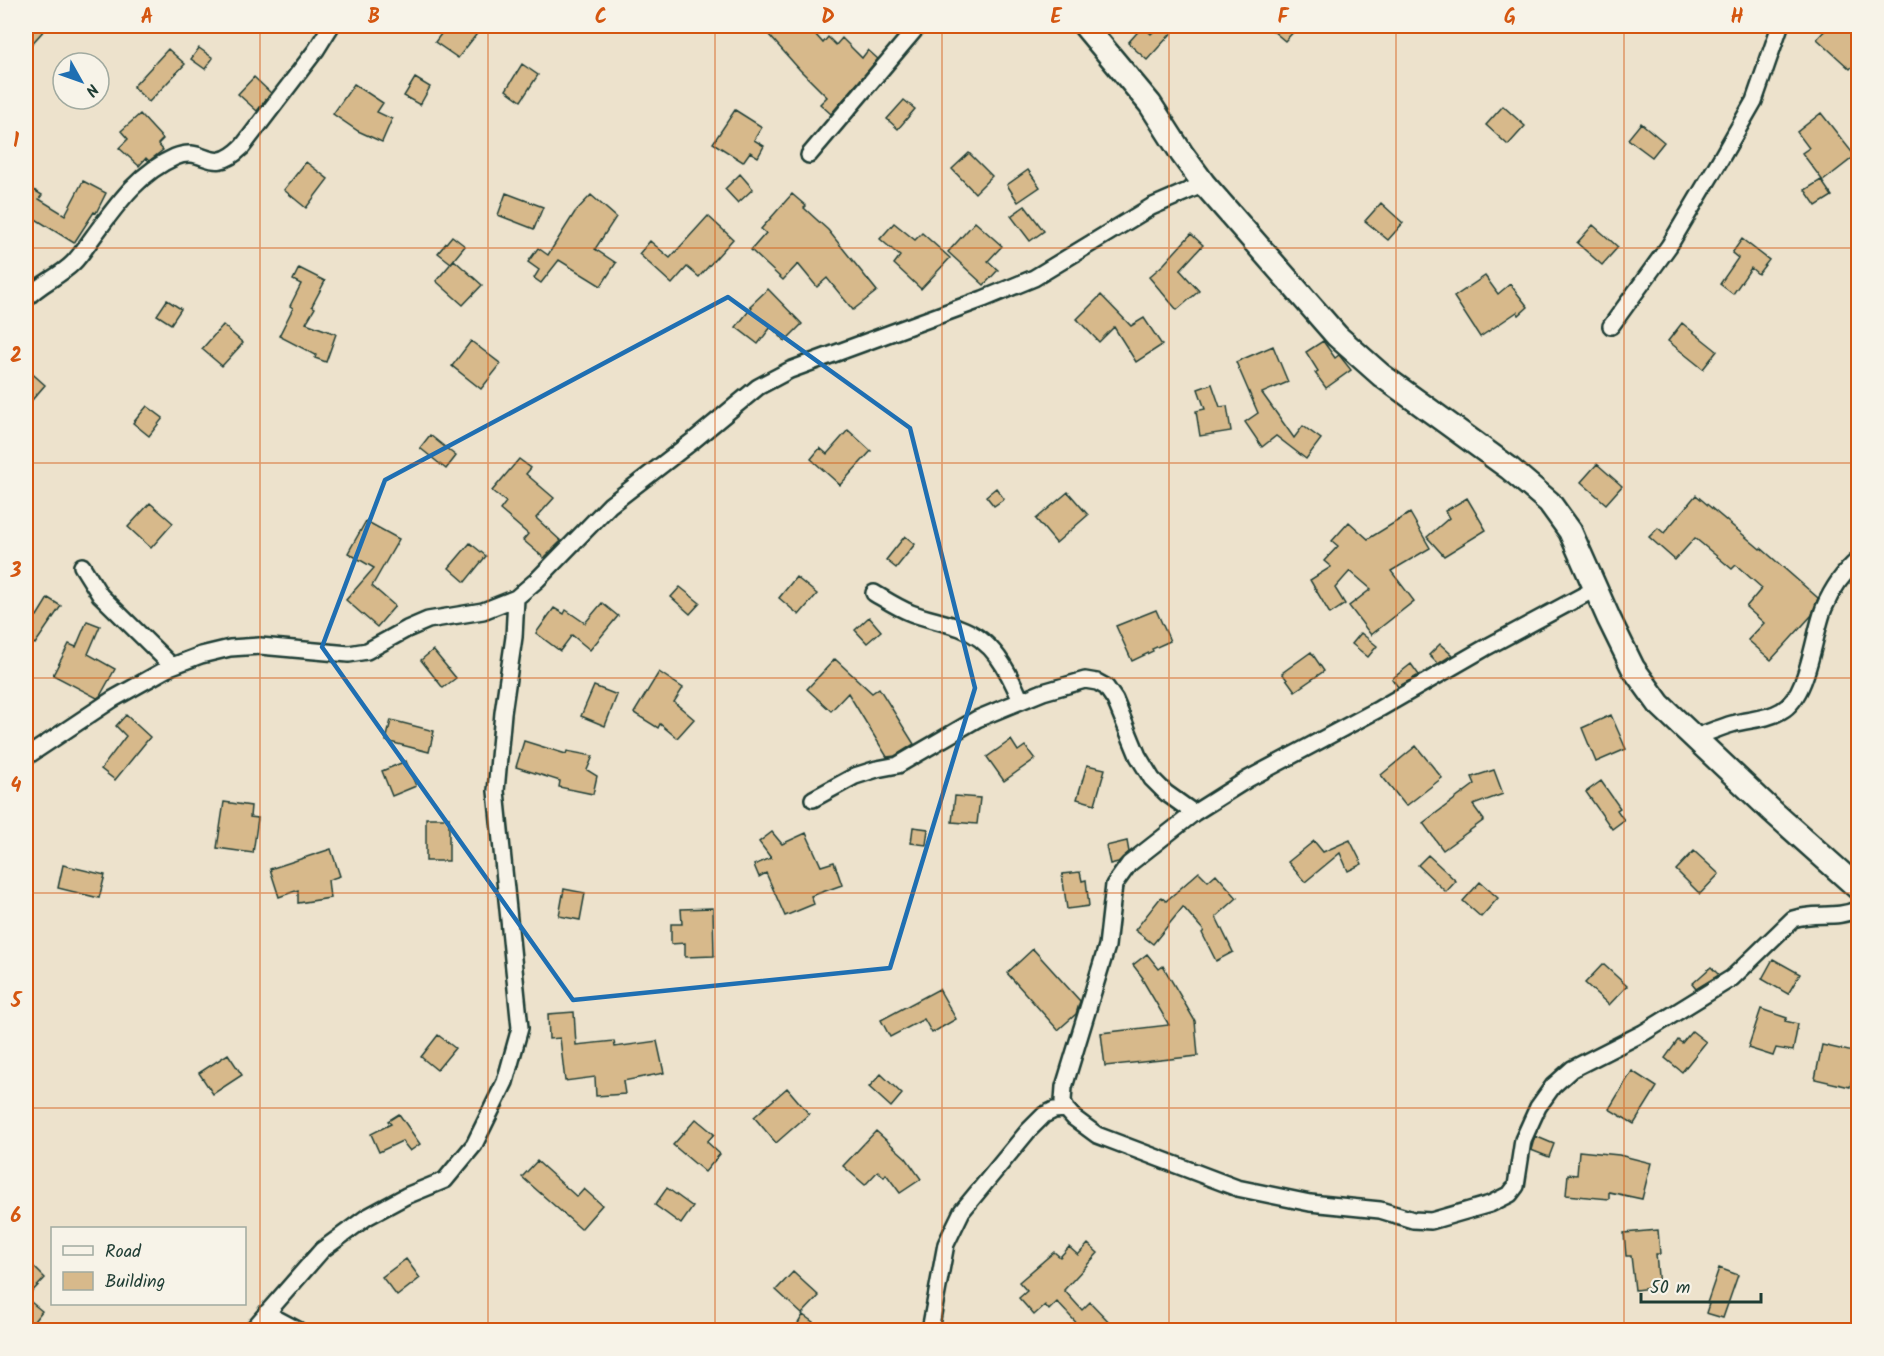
<svg xmlns="http://www.w3.org/2000/svg" width="1884" height="1356" font-family="Kalam,sans-serif">
	<style>
		.building { fill: #d7b98b; stroke: #1f3d34; stroke-width: 1.5 }
		.lines { fill: none; stroke-linecap: round; stroke-linejoin: round }
		.street-casing { stroke: #1f3d34; stroke-width: 20 }
		.secondary-casing { stroke: #1f3d34; stroke-width: 27 }
		.street { stroke: #f7f3e8; stroke-width: 15 }
		.secondary { stroke: #f7f3e8; stroke-width: 22 }
		.marked { fill: none; stroke: #1f6fb2; stroke-width: 4.5; stroke-linejoin: round }
		.grid { fill: none; stroke: #d45610; stroke-width: 1.5; stroke-opacity: 0.55 }
		.neatline { fill: none; stroke: #d45610; stroke-width: 2 }
		.grid-label { font-size: 20px; text-anchor: middle; font-weight: bold; fill: #d45610 }
	</style>
	<rect width="100%" height="100%" fill="#ede2cc"/>
	<filter id="ink" filterUnits="userSpaceOnUse"><feTurbulence type="fractalNoise" baseFrequency=".0167" numOctaves="2"/><feDisplacementMap in="SourceGraphic" scale="12" xChannelSelector="R" yChannelSelector="G"/><feConvolveMatrix kernelMatrix="1 2 1 2 8 2 1 2 1" color-interpolation-filters="sRGB"/></filter>
	<g filter="url(#ink)">
		<!-- building -->
		<path class="building" d="M26,26H48L26,50Z
			M447,26H483L458,58L435,42Z
			M761,26H808L823,43L828,37L836,45L842,38L862,58L868,50L878,59L831,114L820,104L827,97L800,70Z
			M1143,26L1151,34L1159,26H1178L1147,60L1128,43Z
			M1267,26H1299L1285,41Z
			M1829,26H1858V60L1850,69L1817,39Z
			M199,48L213,58L205,69L191,59Z
			M168,49L185,64L149,102L133,87Z
			M522,64L538,75L521,101L506,90Z
			M254,77L271,93L257,111L238,94Z
			M415,78L430,87L420,105L404,96Z
			M354,84L383,103L377,112L392,119L382,142L358,131L333,114Z
			M904,100L915,109L898,129L887,119Z
			M1503,106L1525,126L1508,145L1486,125Z
			M735,110L762,127L754,140L764,146L758,157L750,152L743,162L713,143Z
			M1821,113L1855,156L1823,181L1802,153L1809,148L1797,132Z
			M140,114L163,139L158,144L163,150L149,161L146,158L139,166L119,148L128,139L121,131Z
			M1641,123L1664,142L1652,157L1628,139Z
			M969,153L992,176L975,193L952,169Z
			M306,162L328,179L306,208L284,190Z
			M1028,170L1040,187L1018,202L1007,185Z
			M740,174L753,189L738,203L725,189Z
			M1821,180L1832,196L1816,206L1805,190Z
			M83,181L106,193L96,213L94,212L74,243L34,218L26,229V185L42,195L39,199L65,215Z
			M506,193L543,207L534,229L498,215Z
			M792,194L806,206L804,208L828,230L877,291L853,310L827,278L817,287L798,264L783,280L751,250L766,233L761,229Z
			M591,195L616,217L595,249L616,263L601,286L559,260L541,283L534,278L539,270L528,262L538,248L548,255L575,212Z
			M1381,203L1403,223L1388,240L1365,221Z
			M1025,206L1044,231L1030,241L1011,216Z
			M708,216L733,239L699,277L687,267L672,284L639,254L650,241L670,258Z
			M975,222L1002,246L988,261L998,270L984,285L948,252Z
			M894,223L915,240L922,233L950,258L921,289L894,264L900,256L880,239Z
			M1593,225L1618,247L1602,265L1577,243Z
			M1191,234L1203,245L1180,270L1199,291L1177,310L1149,277L1164,264Z
			M452,236L465,246L451,263L438,253Z
			M1742,239L1769,260L1758,274L1751,268L1733,294L1720,284L1738,258L1732,253Z
			M454,260L482,285L463,305L436,281Z
			M299,268L325,281L312,306L315,308L306,323L336,334L326,362L315,358L316,355L279,336L293,308L290,306L301,284L293,280Z
			M1485,276L1498,294L1510,284L1528,307L1519,315L1517,312L1480,337L1454,297Z
			M768,289L802,324L785,341L771,327L758,344L736,327L752,307L750,306Z
			M1101,295L1131,326L1144,318L1162,345L1136,362L1114,327L1099,342L1077,319Z
			M167,300L181,309L171,324L157,315Z
			M1682,323L1717,351L1703,369L1668,341Z
			M223,325L243,343L222,366L202,349Z
			M471,341L501,364L481,389L452,366Z
			M1323,341L1335,358L1339,355L1351,370L1326,388L1315,373L1318,371L1306,352Z
			M1273,346L1288,382L1262,393L1294,438L1303,426L1321,439L1306,459L1276,436L1262,447L1245,422L1258,413L1236,362Z
			M26,368L45,385L32,400L26,393Z
			M1212,384L1220,407L1227,406L1231,431L1200,436L1196,411L1205,409L1198,389Z
			M147,406L163,418L149,436L133,423Z
			M848,430L871,451L840,485L811,459L820,448L827,454Z
			M430,435L456,456L446,469L420,448Z
			M519,459L531,468L526,474L554,498L536,518L561,541L544,558L523,540L528,534L500,510L506,502L492,491Z
			M1597,464L1622,486L1606,504L1581,482Z
			M996,488L1004,499L994,506L986,496Z
			M1068,492L1088,515L1056,543L1036,519Z
			M1696,495L1760,549L1761,548L1818,598L1812,615L1771,660L1748,640L1764,623L1746,607L1762,588L1736,565L1732,569L1695,538L1675,560L1649,537L1658,528L1664,533Z
			M1467,498L1486,530L1444,556L1427,537L1449,518L1445,511Z
			M150,503L173,523L151,548L128,527Z
			M1410,513L1430,548L1391,571L1414,601L1371,635L1349,606L1371,589L1350,571L1335,588L1345,604L1330,614L1310,580L1331,567L1324,561L1338,546L1332,541L1349,522L1368,539Z
			M366,521L399,539L372,586L395,606L377,627L346,600L374,568L348,553Z
			M905,536L915,544L896,568L886,560Z
			M470,543L486,556L465,582L449,568Z
			M796,577L817,594L799,615L779,598Z
			M680,587L700,603L690,614L671,597Z
			M48,598L61,606L35,644L26,639V610L37,616Z
			M602,603L618,616L590,650L572,635L560,651L536,633L554,608L564,614L566,610L585,623Z
			M1156,610L1170,641L1152,649L1153,651L1132,661L1116,626Z
			M869,617L881,631L867,643L855,630Z
			M87,621L100,626L88,654L115,669L100,696L97,698L53,675L69,644L76,647Z
			M1361,633L1377,646L1368,657L1352,644Z
			M1440,644L1452,655L1438,664L1429,655Z
			M433,650L456,678L443,688L421,660Z
			M1311,652L1324,671L1295,691L1282,673Z
			M835,659L872,693L879,688L914,744L895,756L887,757L848,693L831,711L807,689Z
			M1411,664L1419,675L1398,687L1392,679Z
			M659,672L683,688L674,702L694,719L677,738L660,724L658,728L634,713Z
			M594,686L617,695L605,726L581,716Z
			M126,715L150,737L115,780L101,769L126,736L116,726Z
			M1611,715L1626,749L1596,762L1582,728Z
			M391,720L434,731L429,752L386,741Z
			M1011,740L1018,751L1025,746L1035,759L1004,781L987,757Z
			M524,741L566,754L567,751L593,756L587,770L597,776L593,794L559,787L560,781L516,767Z
			M1416,746L1442,778L1406,806L1381,775Z
			M406,761L416,786L392,796L382,771Z
			M1087,765L1105,769L1095,804L1077,799Z
			M1494,770L1503,794L1473,805L1484,820L1443,850L1423,823L1475,784L1472,777Z
			M1601,781L1620,808L1617,810L1624,820L1612,829L1586,792Z
			M955,796L980,798L977,824L952,822Z
			M224,802L251,806L250,817L258,818L253,853L217,848Z
			M426,818H449V861H426Z
			M913,827L928,829L926,845L911,843Z
			M772,832L782,844L806,833L821,866L834,862L842,885L811,896L814,904L785,916L766,873L759,877L754,865L771,858L759,842Z
			M1350,840L1362,864L1348,871L1340,853L1305,882L1288,862L1314,841L1323,852Z
			M1127,841L1129,852L1118,862L1110,864L1106,846Z
			M331,849L340,876L328,880L330,898L298,903V890L279,897L270,869Z
			M1694,851L1719,874L1700,894L1676,870Z
			M1428,855L1456,881L1446,892L1418,865Z
			M63,865L105,875L99,898L58,888Z
			M1080,872L1082,881L1086,880L1089,906L1067,909L1062,874Z
			M1199,872L1208,881L1216,874L1237,898L1216,917L1233,952L1216,961L1202,933L1204,931L1183,907L1153,944L1135,930L1161,897L1166,901Z
			M1480,882L1498,898L1481,917L1463,901Z
			M564,889L585,893L580,920L559,916Z
			M713,908L714,956L685,957V943L671,944V924H682L681,909Z
			M1033,949L1080,1001L1076,1014L1058,1030L1007,973Z
			M1147,954L1159,969L1163,966L1195,1021L1198,1056L1105,1066L1101,1033L1169,1025L1142,979L1143,978L1133,965Z
			M1773,959L1800,974L1788,994L1762,979Z
			M1603,964L1627,986L1609,1005L1585,983Z
			M1711,967L1719,975L1696,989L1692,984Z
			M939,989L956,1019L932,1033L924,1019L890,1037L881,1020Z
			M1761,1009L1787,1018L1785,1021L1798,1024L1793,1051L1776,1048L1773,1056L1748,1048Z
			M574,1012L576,1045L614,1041L615,1047L657,1041L664,1073L623,1081L625,1094L596,1096L595,1077L565,1081L560,1038L549,1039L548,1014Z
			M1692,1031L1706,1042L1682,1072L1665,1058L1678,1040L1682,1043Z
			M438,1035L455,1048L437,1070L421,1057Z
			M1822,1045L1858,1053L1850,1087L1815,1079Z
			M228,1054L242,1075L213,1094L199,1073Z
			M1632,1071L1657,1087L1634,1124L1609,1109Z
			M881,1074L902,1094L891,1107L869,1087Z
			M787,1088L809,1114L776,1143L754,1117Z
			M399,1114L420,1144L410,1151L402,1141L379,1152L371,1134L391,1124L388,1121Z
			M696,1119L714,1134L707,1142L720,1154L705,1172L673,1145Z
			M876,1131L906,1158L921,1179L900,1193L886,1174L884,1177L878,1171L865,1185L843,1166Z
			M1535,1136L1554,1144L1549,1157L1531,1150Z
			M1579,1151L1619,1155L1651,1163L1642,1199L1609,1192V1199L1566,1195L1568,1174L1577,1175Z
			M537,1161L577,1197L584,1189L602,1205L581,1229L522,1177Z
			M667,1188L693,1207L681,1224L655,1205Z
			M1658,1230L1660,1254H1656L1659,1287L1635,1290L1631,1256H1626L1624,1233Z
			M1088,1244L1098,1253L1064,1290L1082,1310L1090,1302L1117,1330H1083L1057,1302L1049,1310L1045,1305L1034,1315L1019,1298L1027,1291L1019,1282L1054,1252L1060,1257L1069,1247L1078,1255Z
			M26,1259L45,1278L26,1298L42,1311L27,1330H26Z
			M406,1259L420,1278L397,1296L382,1277Z
			M1719,1268L1738,1275L1723,1318L1706,1313L1709,1304L1707,1303Z
			M793,1272L819,1296L802,1314L776,1290Z
			M803,1315L813,1322L809,1330H794Z"/>
		<g class="lines">
			<defs>
				<path id="street" d="M809,155L918,26
					M26,299C39,284 59,277 73,263C81,255 87,245 93,237C116,206 138,173 175,157C205,144 210,178 242,147L316,50L331,26
					M1611,326L1669,246L1723,155L1754,101L1780,26
					M82,566L100,595L172,666
					M1595,589L1485,648L1379,709L1248,779L1194,813L1129,864L1114,885L1107,946L1064,1087L1063,1101L1066,1109L1074,1118L1097,1135L1237,1188L1310,1203L1380,1210L1413,1220L1431,1221L1490,1204L1510,1194L1516,1186L1523,1140L1538,1107L1553,1086L1572,1069L1643,1033L1732,978L1793,919C1816,911 1835,920 1858,909
					M874,593C886,600 898,608 911,613C927,619 944,622 960,628C993,640 1008,670 1021,701
					M1693,738C1706,733 1719,728 1732,724C1748,719 1766,720 1781,711C1809,696 1813,635 1824,608C1832,589 1843,573 1858,560
					M26,757L113,699L172,666L201,655L230,648L260,646L349,654L367,651L407,629L428,620L483,611L516,598L537,580L610,505L694,440L758,387L790,370L983,299L1034,278L1151,207L1204,184
					M813,799L855,776L877,769L898,765L977,719L1006,707L1043,692L1085,680L1097,682L1106,687L1115,700L1138,756L1152,779L1166,793L1194,813
					M266,1313L298,1330
					M252,1330L322,1250L367,1217L406,1196L445,1180L474,1145L505,1082L520,1028L496,791L503,713L514,637L516,598
					M930,1330L946,1244L962,1211L1028,1131L1044,1115L1054,1110L1066,1109"/>
				<path id="secondary" d="M1085,26L1150,104L1182,154L1204,184L1337,336L1381,375L1509,468L1549,502L1570,531L1609,619L1633,668L1659,704L1772,811L1858,888"/>
			</defs>
			<!-- street casing -->
			<use href="#street" class="street-casing"/>
			<!-- secondary casing -->
			<use href="#secondary" class="secondary-casing"/>
			<!-- street -->
			<use href="#street" class="street"/>
			<!-- secondary -->
			<use href="#secondary" class="secondary"/>
		</g>
	</g>
	<!-- marked area -->
	<path class="marked" d="M728,297L910,428L975,688L890,968L573,1000L322,647L385,480Z"/>
	<!-- grid -->
	<path class="grid" d="M260,26V1330M488,26V1330M715,26V1330M942,26V1330M1169,26V1330M1396,26V1330M1624,26V1330M26,248H1858M26,463H1858M26,678H1858M26,893H1858M26,1108H1858"/>
	<!-- margin -->
	<rect width="1884" height="1356" fill="none" stroke="#f7f3e8" stroke-width="66"/>
	<!-- legend -->
	<rect x="51" y="1227" width="195" height="78" fill="#f7f3e8" stroke="#a1aaa0" stroke-width="1.5"/>
	<rect x="63" y="1246" width="30" height="9" fill="#f7f3e8" stroke="#a1aaa0" stroke-width="1.5"/>
	<text x="105" y="1257" font-size="18" fill="#1f3d34">Road</text>
	<rect x="63" y="1272" width="30" height="18" fill="#d7b98b" stroke="#a1aaa0" stroke-width="1.5"/>
	<text x="105" y="1287" font-size="18" fill="#1f3d34">Building</text>
	<!-- north arrow -->
	<g transform="translate(81 81) rotate(130)"><circle r="28" fill="#f7f3e8" stroke="#a1aaa0" stroke-width="1.5"/>
	<path d="M0-4.5L10 22L0 15L-10 22Z" fill="#1f6fb2"/>
	<text y="-9" font-size="16" font-weight="bold" text-anchor="middle" fill="#1f3d34">N</text>
	</g>
	<!-- scale -->
	<path d="M1641 1293v9h120v-9" fill="none" stroke="#1f3d34" stroke-width="3"/>
	<text x="1650" y="1293" font-size="18" fill="#1f3d34" stroke="#f7f3e8" stroke-width="4.5" paint-order="stroke">50 m</text>
	<rect x="33" y="33" width="1818" height="1290" class="neatline"/>
	<g class="grid-label">
		<text x="147" y="23">A</text>
		<text x="374" y="23">B</text>
		<text x="601" y="23">C</text>
		<text x="828" y="23">D</text>
		<text x="1056" y="23">E</text>
		<text x="1283" y="23">F</text>
		<text x="1510" y="23">G</text>
		<text x="1737" y="23">H</text>
		<text x="16" y="147">1</text>
		<text x="16" y="362">2</text>
		<text x="16" y="577">3</text>
		<text x="16" y="792">4</text>
		<text x="16" y="1007">5</text>
		<text x="16" y="1222">6</text>
	</g>
</svg>
